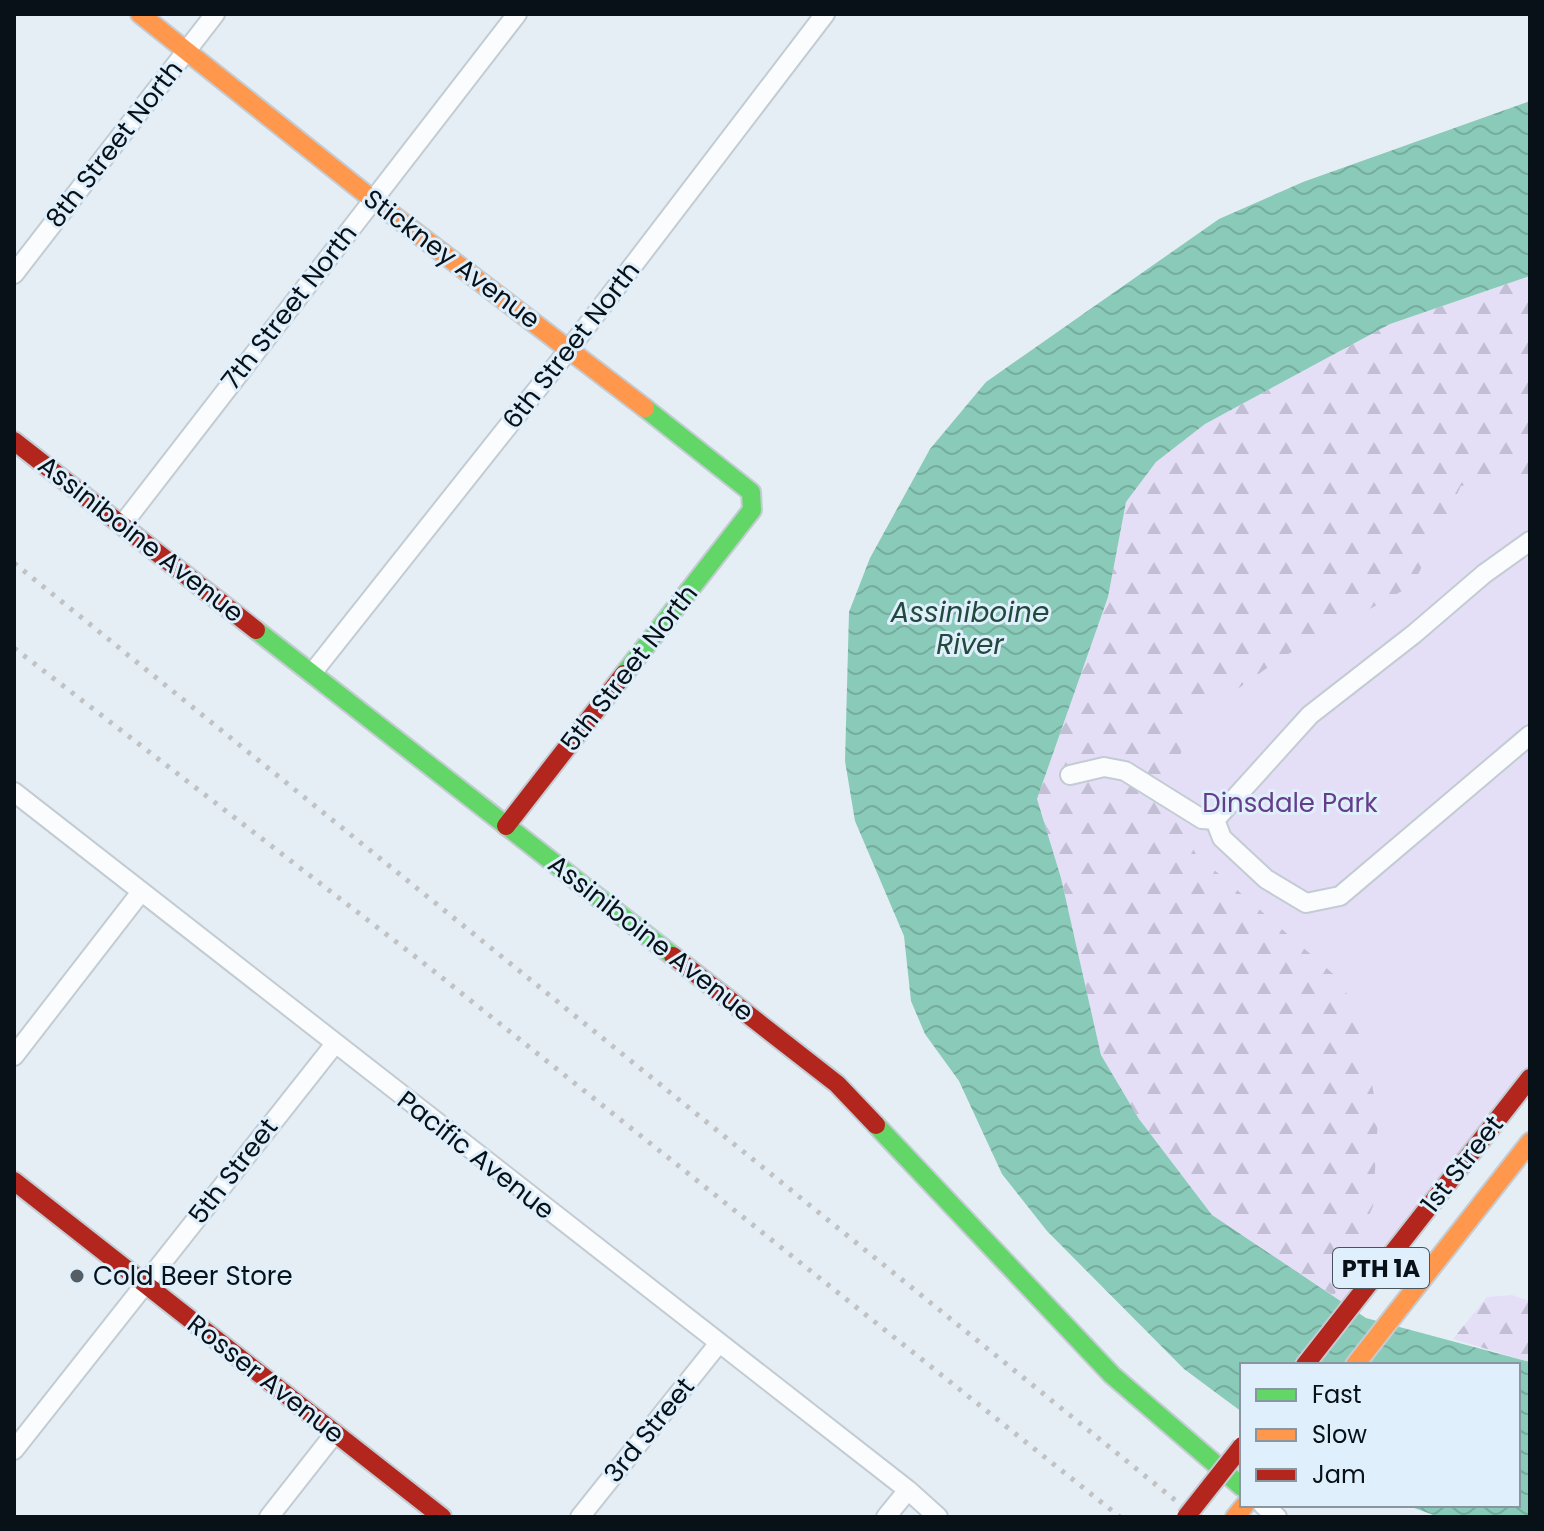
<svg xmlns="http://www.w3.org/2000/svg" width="1544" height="1531" font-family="Poppins,sans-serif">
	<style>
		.green { fill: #e4dff7 }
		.forest { fill: url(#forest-firs) }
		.water { fill: url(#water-waves) }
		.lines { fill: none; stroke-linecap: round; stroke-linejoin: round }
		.street-casing { stroke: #c3ccd3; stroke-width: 22 }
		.fast-casing { stroke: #c3ccd3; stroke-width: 22 }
		.slow-casing { stroke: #c3ccd3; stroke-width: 22 }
		.jam-casing { stroke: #c3ccd3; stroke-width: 22 }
		.street { stroke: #fbfcfe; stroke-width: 18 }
		.fast { stroke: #63d668; stroke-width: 18 }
		.slow { stroke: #ff974d; stroke-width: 18 }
		.jam { stroke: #b3261e; stroke-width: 18 }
		.rail { stroke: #c0c2c4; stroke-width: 5; stroke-dasharray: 4 8; stroke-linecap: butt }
		.jam-bridge-casing { stroke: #c3ccd3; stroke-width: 22; stroke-linecap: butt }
		.jam-bridge { stroke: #b3261e; stroke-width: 18 }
		.poi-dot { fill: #555e65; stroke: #dfeffb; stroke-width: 3 }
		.labels { text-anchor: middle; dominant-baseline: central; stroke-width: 6; stroke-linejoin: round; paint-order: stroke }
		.shield { fill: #dfeffb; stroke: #48545c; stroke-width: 2 }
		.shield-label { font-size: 24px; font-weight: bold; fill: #081118 }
		.street-label { font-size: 26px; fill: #081118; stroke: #dfeffb }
		.park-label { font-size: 26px; fill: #643d8b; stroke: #dfeffb }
		.poi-label { font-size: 26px; fill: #081118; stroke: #dfeffb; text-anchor: start }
		.water-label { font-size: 28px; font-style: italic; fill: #21493c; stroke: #dfeffb }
	</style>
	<defs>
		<pattern id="forest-firs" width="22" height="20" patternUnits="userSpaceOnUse" patternTransform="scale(2)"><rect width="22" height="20" fill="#e4dff7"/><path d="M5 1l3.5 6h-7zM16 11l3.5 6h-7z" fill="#c2bed3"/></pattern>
		<pattern id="water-waves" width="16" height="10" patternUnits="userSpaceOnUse" patternTransform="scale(2)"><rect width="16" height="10" fill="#89cab8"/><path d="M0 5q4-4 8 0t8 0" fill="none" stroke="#75ac9d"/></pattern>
	</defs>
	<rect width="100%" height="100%" fill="#e5eef5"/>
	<!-- green -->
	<path class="green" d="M1530,276V1071L1346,1304L1212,1215L1108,597Z"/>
	<!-- forest -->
	<path class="forest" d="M1530,276V475L1461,486L1413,585L1281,658L1188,724L1168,806L1196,854L1339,979L1360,1019L1378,1117L1373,1206L1334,1296L1212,1215L1139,1119L1101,1055L1061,878L1037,799L1108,597L1126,502L1156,462L1205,424L1390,324Z
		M1512,1295L1530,1301V1362L1453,1339L1487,1297Z"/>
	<!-- water -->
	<path class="water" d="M1530,101V276L1390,324L1205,424L1156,462L1126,502L1108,597L1037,799L1061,878L1101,1055L1139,1119L1212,1215L1366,1318L1530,1362V1517H1439L1406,1505H1518V1365H1242V1412L1184,1369L1047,1231L1002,1174L959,1081L925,1034L911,1001L904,936L855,821L845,761L849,612L870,558L930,449L986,382L1219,219L1303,182Z"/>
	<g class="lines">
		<defs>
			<path id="street" d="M14,274L215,14
				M122,525L517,14
				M1530,541L1484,574L1414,634L1310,715L1215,820L1222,838L1266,879L1306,903L1340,896L1530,735
				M313,672L570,348L825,14
				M1070,775L1104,767L1125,771L1202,819L1215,820
				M14,792L908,1490L938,1517
				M14,1056L141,892
				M14,1450L334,1045
				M1263,1505L1277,1517
				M269,1517L335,1433
				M580,1517L719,1343
				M886,1517L908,1490"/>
			<path id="fast" d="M256,630L673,956
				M624,674L752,510L751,492L645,408
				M876,1125L1112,1375L1242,1487"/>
			<path id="slow" d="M140,14L372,199L645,408
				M1355,1365L1530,1142
				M1235,1517L1245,1505"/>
			<path id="jam" d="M14,441L256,630
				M506,826L624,674
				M673,956L837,1084L876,1125
				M14,1181L442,1517
				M1305,1365L1530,1078"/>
		</defs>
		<!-- street casing -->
		<use href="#street" class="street-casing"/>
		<!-- fast casing -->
		<use href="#fast" class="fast-casing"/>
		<!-- slow casing -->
		<use href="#slow" class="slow-casing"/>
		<!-- jam casing -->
		<use href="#jam" class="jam-casing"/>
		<!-- street -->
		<use href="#street" class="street"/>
		<!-- fast -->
		<use href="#fast" class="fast"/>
		<!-- slow -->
		<use href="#slow" class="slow"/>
		<!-- jam -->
		<use href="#jam" class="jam"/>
		<!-- rail -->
		<path class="rail" d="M14,563L1196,1517
			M14,648L421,961L1120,1517"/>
		<defs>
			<path id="jam-bridge" d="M1186,1517L1242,1446"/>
		</defs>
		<!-- jam-bridge casing -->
		<use href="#jam-bridge" class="jam-bridge-casing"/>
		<!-- jam-bridge -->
		<use href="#jam-bridge" class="jam-bridge"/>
	</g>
	<!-- markers -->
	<circle class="poi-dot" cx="77" cy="1276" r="8"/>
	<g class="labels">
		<!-- shield labels -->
		<rect class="shield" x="1333" y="1248" width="96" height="40" rx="6"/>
		<g class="shield-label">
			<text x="1381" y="1268">PTH 1A</text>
		</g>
		<!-- street labels -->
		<g class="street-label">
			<text transform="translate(114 144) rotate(-52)">8th Street North</text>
			<text transform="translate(452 259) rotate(37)">Stickney Avenue</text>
			<text transform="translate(289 307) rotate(-52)">7th Street North</text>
			<text transform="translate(571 345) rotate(-52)">6th Street North</text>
			<text transform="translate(141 539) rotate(38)">Assiniboine Avenue</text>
			<text transform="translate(629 668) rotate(-52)">5th Street North</text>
			<text transform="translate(651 938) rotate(38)">Assiniboine Avenue</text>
			<text transform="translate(476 1155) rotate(38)">Pacific Avenue</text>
			<text transform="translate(1462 1164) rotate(-52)">1st Street</text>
			<text transform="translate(233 1171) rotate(-52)">5th Street</text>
			<text transform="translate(266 1379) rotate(38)">Rosser Avenue</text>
			<text transform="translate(649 1430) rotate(-51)">3rd Street</text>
		</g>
		<!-- park labels -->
		<g class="park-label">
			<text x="1290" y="803">Dinsdale Park</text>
		</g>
		<!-- poi labels -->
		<g class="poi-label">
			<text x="93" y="1276">Cold Beer Store</text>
		</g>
		<!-- water labels -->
		<g class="water-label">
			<text x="970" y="612">Assiniboine<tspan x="970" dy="32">River</tspan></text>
		</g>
	</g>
	<!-- border -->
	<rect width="1544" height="1531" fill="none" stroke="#081118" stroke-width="32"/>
	<!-- legend -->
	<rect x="1240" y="1363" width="280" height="144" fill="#dfeffb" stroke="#8996a0" stroke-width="2"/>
	<rect x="1256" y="1389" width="40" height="12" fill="#63d668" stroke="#8996a0" stroke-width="2"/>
	<text x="1312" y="1403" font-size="24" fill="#081118">Fast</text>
	<rect x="1256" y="1429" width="40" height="12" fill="#ff974d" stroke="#8996a0" stroke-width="2"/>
	<text x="1312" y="1443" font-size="24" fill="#081118">Slow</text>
	<rect x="1256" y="1469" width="40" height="12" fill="#b3261e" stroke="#8996a0" stroke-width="2"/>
	<text x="1312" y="1483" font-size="24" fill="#081118">Jam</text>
</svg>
